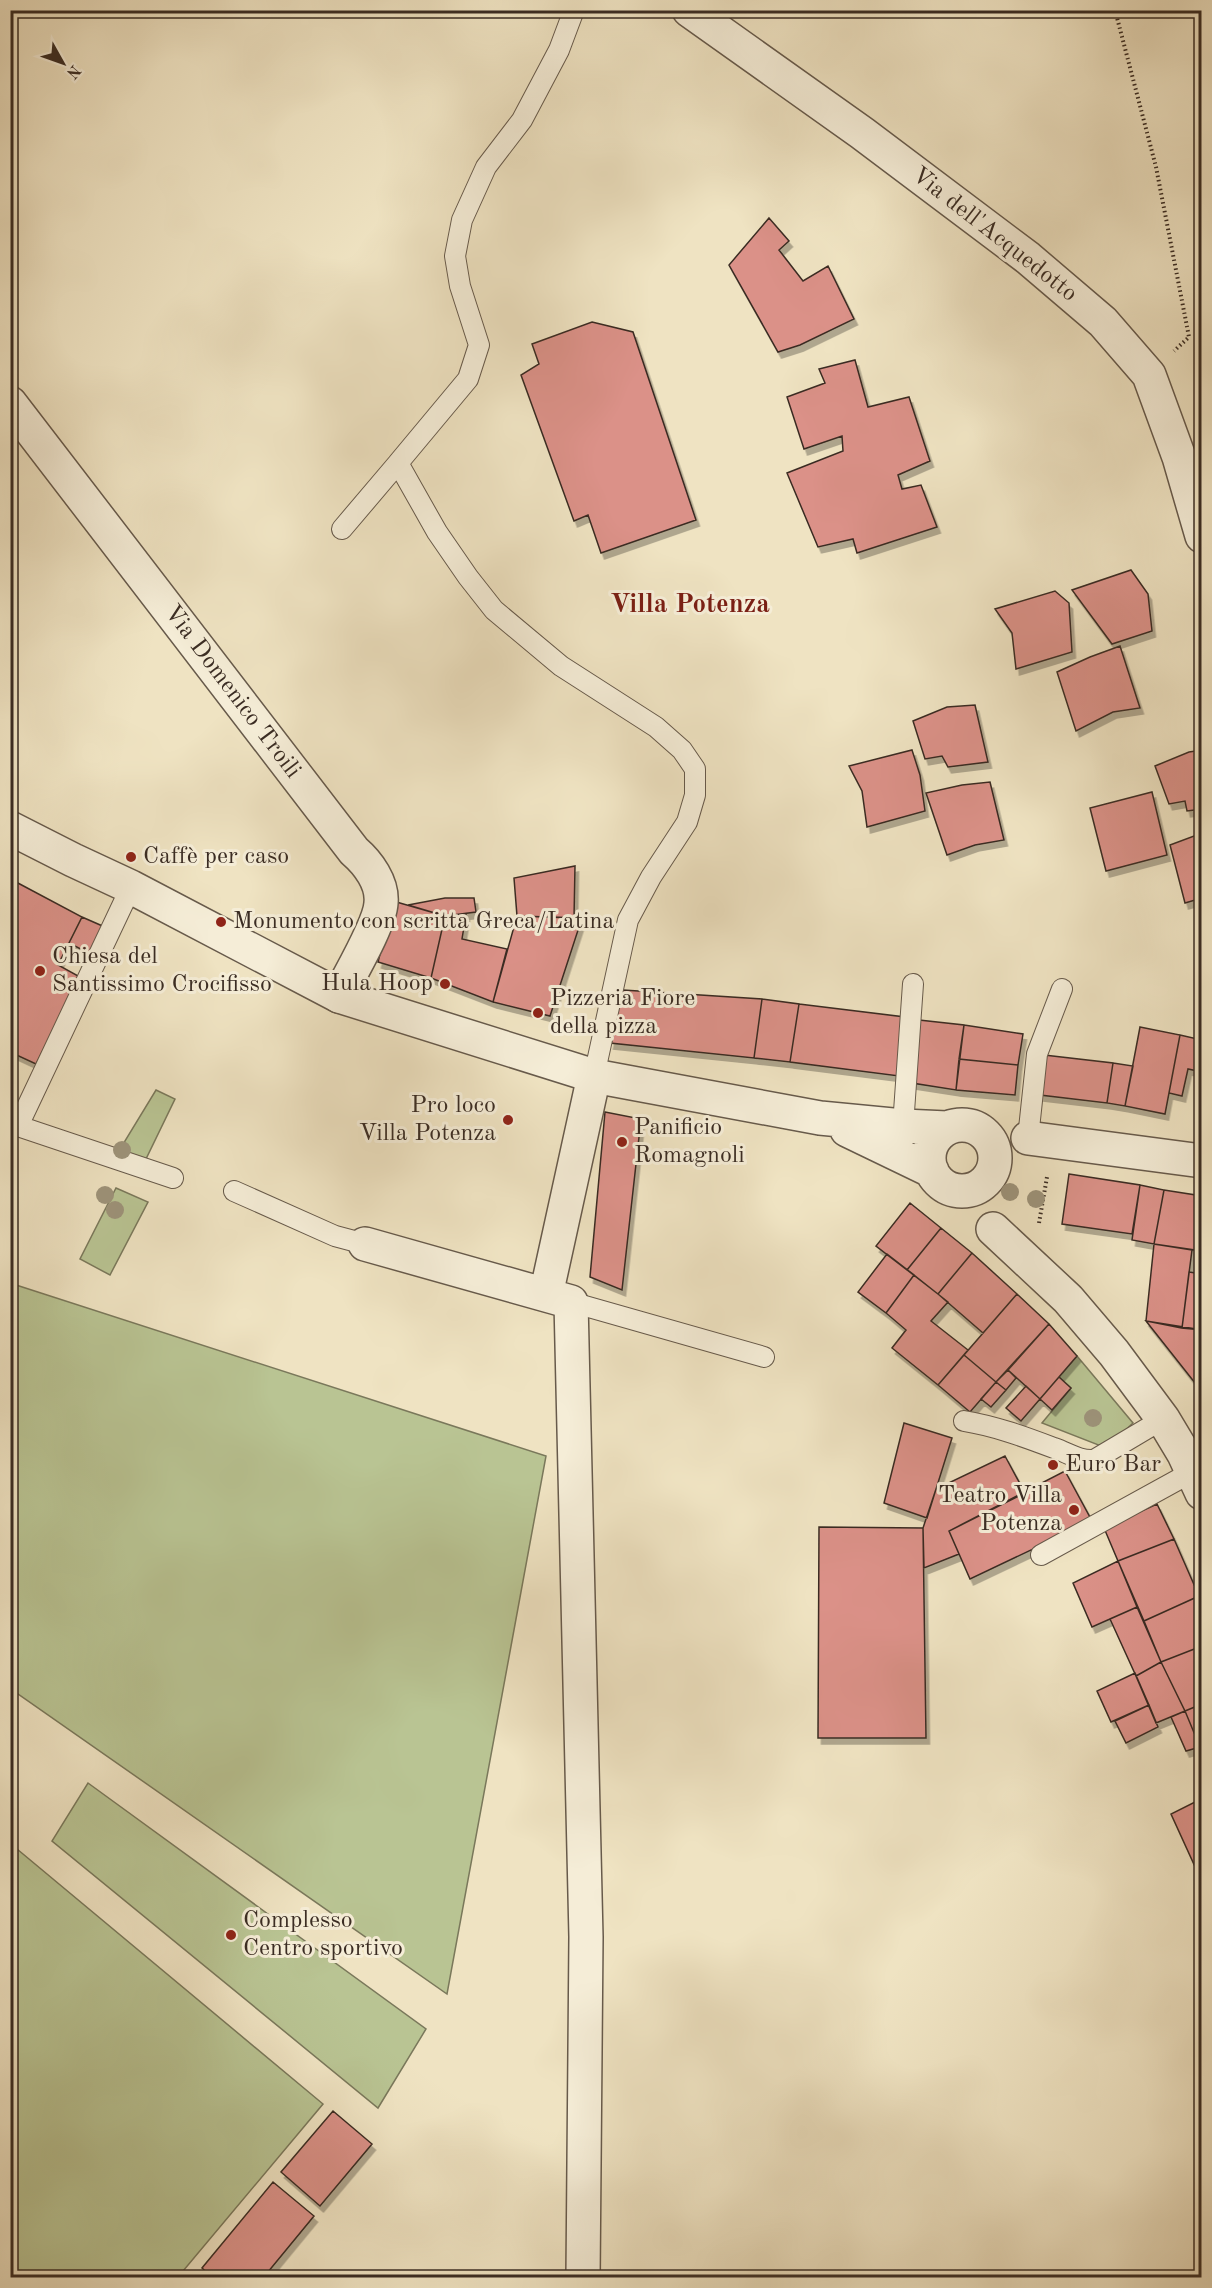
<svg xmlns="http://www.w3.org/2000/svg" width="1212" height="2288" font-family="'Old Standard TT',serif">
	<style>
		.green { fill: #b9c493; stroke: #7a785b; stroke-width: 1.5 }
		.building { fill: #db9188; stroke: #3a2c23; stroke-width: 1.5; filter: url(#shadow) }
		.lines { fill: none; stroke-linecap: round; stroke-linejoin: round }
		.service-casing { stroke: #675a4b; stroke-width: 22 }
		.minor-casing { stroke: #675a4b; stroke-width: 36 }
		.tertiary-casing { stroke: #675a4b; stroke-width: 36 }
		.path { stroke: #3a2c23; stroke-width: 4; stroke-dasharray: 1.5 3; stroke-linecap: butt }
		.service { stroke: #f5edd7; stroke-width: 20 }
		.minor { stroke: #f5edd7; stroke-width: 33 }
		.tertiary { stroke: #f5edd7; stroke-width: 33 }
		.tree { fill: #9d937a }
		.poi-dot { fill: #8f2418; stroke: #f5edd7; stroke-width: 2 }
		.labels { text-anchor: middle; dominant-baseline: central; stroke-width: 6; stroke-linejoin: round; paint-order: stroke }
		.street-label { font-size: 24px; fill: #3a2c23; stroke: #f5edd7 }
		.poi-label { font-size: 24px; fill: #3a2c23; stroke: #f5edd7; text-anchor: start }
		.quarter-label { font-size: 27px; font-weight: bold; fill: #7a1f14; stroke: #f5edd7 }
	</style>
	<defs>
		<filter id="shadow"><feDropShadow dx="3.5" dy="6" stdDeviation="0" flood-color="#0004"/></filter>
	</defs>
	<rect width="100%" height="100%" fill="#efe3c2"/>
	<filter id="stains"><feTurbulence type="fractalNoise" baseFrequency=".00333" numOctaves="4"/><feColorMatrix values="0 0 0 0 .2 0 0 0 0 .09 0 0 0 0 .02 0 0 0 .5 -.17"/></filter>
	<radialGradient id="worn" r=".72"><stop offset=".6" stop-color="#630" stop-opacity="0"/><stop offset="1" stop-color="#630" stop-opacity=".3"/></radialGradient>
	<!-- green -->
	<path class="green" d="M156,1090L175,1099L144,1163L117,1154Z
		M116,1188L148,1202L110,1275L80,1259Z
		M13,1284L546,1456L447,1994L11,1689L10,1287Z
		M1077,1356L1133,1423L1106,1448L1042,1423L1071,1388L1059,1377Z
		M88,1783L426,2029L378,2108L52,1841Z
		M11,1844L323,2104L178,2277H11Z"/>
	<!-- building -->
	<path class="building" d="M769,218L789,241L779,250L803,281L828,266L854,319L800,345L778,352L729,265Z
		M592,322L633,332L696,520L601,553L588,515L574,521L521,375L539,364L532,344Z
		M855,360L868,407L909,397L930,461L898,475L902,489L921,485L937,527L857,553L853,539L818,547L787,473L843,451L842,436L804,449L787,397L825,383L819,369Z
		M1131,570L1148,594L1152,631L1112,644L1072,590Z
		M1055,591L1069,603L1072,652L1016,669L1012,633L995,609Z
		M1120,646L1140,708L1113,712L1076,731L1057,672L1090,657Z
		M975,705L988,762L948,767L942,756L925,759L913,721L947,707Z
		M912,750L920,775L925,811L867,827L862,791L849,766Z
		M1202,750V809L1187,811L1185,801L1169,804L1155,766L1189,752Z
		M990,782L1004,840L975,845L947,855L926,793L962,785Z
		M1152,792L1167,855L1106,871L1090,808Z
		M1202,833V898L1185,903L1170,845Z
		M575,866L574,918L517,916L514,878Z
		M16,882L82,917L58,965L80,977L36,1064L10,1052V892Z
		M445,898H474L476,912L445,916L408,905Z
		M393,901L445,916L431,978L378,962Z
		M466,915L462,939L507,949L493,1002L431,978L445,916Z
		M517,916L582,918L550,1016L493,1002Z
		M82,917L107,928L94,956L69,943Z
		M623,990L762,999L754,1058L610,1043Z
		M762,999L799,1004L790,1062L754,1058Z
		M799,1004L905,1017L899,1076L790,1062Z
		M919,1020L964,1025L956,1090L912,1083Z
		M964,1025L1023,1034L1018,1065L959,1059Z
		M1140,1027L1180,1035L1165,1114L1125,1106Z
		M1180,1035L1202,1040V1072L1188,1069L1182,1096L1169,1093Z
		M1044,1055L1113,1063L1107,1103L1040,1095Z
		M959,1059L1018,1065L1015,1095L956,1090Z
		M1113,1063L1133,1066L1125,1106L1107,1103Z
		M605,1112L641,1119L622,1290L590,1277Z
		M1069,1174L1140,1185L1132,1234L1062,1224Z
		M1140,1185L1164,1190L1154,1244L1132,1240Z
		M1164,1190L1202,1196V1251L1154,1244Z
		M910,1203L941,1228L907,1270L876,1246Z
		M941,1228L972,1253L938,1294L907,1270Z
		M1154,1244L1192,1250L1182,1328L1146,1321Z
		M972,1253L1017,1294L983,1333L938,1294Z
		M887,1254L914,1275L886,1313L858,1292Z
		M1189,1272L1202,1274V1330L1182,1328Z
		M914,1275L948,1302L931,1321L968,1350L938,1385L892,1348L906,1330L886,1313Z
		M1017,1294L1049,1324L996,1382L964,1355Z
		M1146,1321L1202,1330V1386L1199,1388Z
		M1049,1324L1077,1356L1040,1399L1008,1370Z
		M964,1355L996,1382L970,1412L938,1385Z
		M1008,1370L1016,1378L1006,1390L996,1382Z
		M1059,1377L1071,1388L1052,1410L1040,1399Z
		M996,1382L1006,1390L991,1407L981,1399Z
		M1026,1386L1040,1399L1021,1421L1006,1408Z
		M904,1423L952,1438L927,1518L884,1503Z
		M1005,1456L1025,1493L949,1531L959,1554L924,1568L923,1528L936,1489Z
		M1065,1471L1092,1521L970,1579L949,1531Z
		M1157,1504L1174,1539L1118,1561L1104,1528Z
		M819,1527L923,1528L926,1738H818Z
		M1174,1539L1199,1596L1144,1621L1118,1561Z
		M1118,1561L1137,1607L1092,1627L1073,1583Z
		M1199,1596L1202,1603V1646L1161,1662L1144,1621Z
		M1137,1607L1161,1662L1136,1676L1110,1619Z
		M1202,1646V1704L1185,1711L1161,1662Z
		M1161,1662L1185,1711L1156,1723L1136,1676Z
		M1135,1673L1149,1705L1111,1722L1097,1691Z
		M1202,1704V1746L1200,1747L1185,1711Z
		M1149,1705L1158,1727L1126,1743L1115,1721Z
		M1185,1711L1200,1747L1186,1751L1171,1717Z
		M1201,1799L1202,1869L1197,1871L1171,1814Z
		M333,2111L372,2144L320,2206L281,2172Z
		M273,2182L314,2216L263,2278H213L202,2268Z"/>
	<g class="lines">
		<defs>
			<path id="service" d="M574,10L559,50L522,120L486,167L462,220L455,256L460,286L479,345L468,379L398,463L437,532L468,577L494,610L561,666L656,727L682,750L695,769V795L687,822L651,877L628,920L594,1076
				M342,529L398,463
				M131,887L18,1126L173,1178
				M903,1126L913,984
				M1028,1138L1037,1054L1062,989
				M234,1191L335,1236L365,1244
				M571,1302L764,1357
				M964,1421C995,1426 1025,1437 1054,1448C1069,1453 1078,1461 1094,1460L1163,1419
				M1041,1555L1192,1472"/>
			<path id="minor" d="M10,403L354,851C368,863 383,883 381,903C380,924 350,974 339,996
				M365,1244L571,1302L586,1937L583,2278
				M546,1295L594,1076"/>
			<path id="tertiary" d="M689,10L862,133L1028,258L1103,322L1149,375L1179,457L1202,536
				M10,828L73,860L131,887L339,996L594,1076L820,1118L903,1126L947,1128
				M929 1158a33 33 0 1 1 66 0a33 33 0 1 1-66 0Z
				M847,1130L932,1171
				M1028,1138L1202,1161
				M993,1229L1068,1299L1114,1353L1163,1419L1184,1454L1202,1493"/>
		</defs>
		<!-- service casing -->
		<use href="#service" class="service-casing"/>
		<!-- minor casing -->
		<use href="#minor" class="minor-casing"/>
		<!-- tertiary casing -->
		<use href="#tertiary" class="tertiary-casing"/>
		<!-- path -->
		<path class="path" d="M1115,10L1156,167L1189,337L1174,351
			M1039,1223L1047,1177"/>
		<!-- service -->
		<use href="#service" class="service"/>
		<!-- minor -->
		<use href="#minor" class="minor"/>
		<!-- tertiary -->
		<use href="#tertiary" class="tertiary"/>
	</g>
	<!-- trees -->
	<g class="tree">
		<circle cx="122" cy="1150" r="9"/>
		<circle cx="1010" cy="1192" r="9"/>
		<circle cx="105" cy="1195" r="9"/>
		<circle cx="1036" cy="1199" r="9"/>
		<circle cx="115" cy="1210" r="9"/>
		<circle cx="1093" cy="1418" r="9"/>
	</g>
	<!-- markers -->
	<g class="poi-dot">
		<circle cx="131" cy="857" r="6"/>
		<circle cx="221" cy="922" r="6"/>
		<circle cx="40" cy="971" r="6"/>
		<circle cx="445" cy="984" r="6"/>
		<circle cx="538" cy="1013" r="6"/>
		<circle cx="508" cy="1120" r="6"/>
		<circle cx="622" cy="1142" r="6"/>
		<circle cx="1053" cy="1465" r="6"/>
		<circle cx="1074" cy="1510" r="6"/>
		<circle cx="231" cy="1935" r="6"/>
	</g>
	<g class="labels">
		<!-- street labels -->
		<g class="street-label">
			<text transform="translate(994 235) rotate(38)">Via dell'Acquedotto</text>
			<text transform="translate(232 692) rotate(53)">Via Domenico Troili</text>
		</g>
		<!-- poi labels -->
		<g class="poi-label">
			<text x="143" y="857">Caffè per caso</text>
			<text x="233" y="922">Monumento con scritta Greca/Latina</text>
			<text x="52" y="957">Chiesa del<tspan x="52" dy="28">Santissimo Crocifisso</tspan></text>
			<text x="433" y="984" text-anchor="end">Hula Hoop</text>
			<text x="550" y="999">Pizzeria Fiore<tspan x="550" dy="28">della pizza</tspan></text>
			<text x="496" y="1106" text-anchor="end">Pro loco<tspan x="496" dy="28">Villa Potenza</tspan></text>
			<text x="634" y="1128">Panificio<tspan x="634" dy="28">Romagnoli</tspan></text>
			<text x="1065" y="1465">Euro Bar</text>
			<text x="1062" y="1496" text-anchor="end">Teatro Villa<tspan x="1062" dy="28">Potenza</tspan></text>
			<text x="243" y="1921">Complesso<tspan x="243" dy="28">Centro sportivo</tspan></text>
		</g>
		<!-- quarter labels -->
		<g class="quarter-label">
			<text x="690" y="604">Villa Potenza</text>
		</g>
	</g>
	<!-- margin -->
	<rect width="1212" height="2288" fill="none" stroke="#efe3c2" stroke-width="36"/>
	<rect x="12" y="12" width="1188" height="2264" fill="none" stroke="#3a2c23" stroke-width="3"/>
	<rect x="18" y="18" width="1176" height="2252" fill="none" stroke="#3a2c23" stroke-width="1.5"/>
	<!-- north arrow -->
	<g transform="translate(63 63) rotate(130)" stroke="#f5edd7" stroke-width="4.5" paint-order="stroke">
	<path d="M0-4.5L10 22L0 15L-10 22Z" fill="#3a2c23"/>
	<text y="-9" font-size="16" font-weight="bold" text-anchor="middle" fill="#3a2c23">N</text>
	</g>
	<rect width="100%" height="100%" filter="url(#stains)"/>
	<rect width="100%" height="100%" fill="url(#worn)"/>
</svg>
